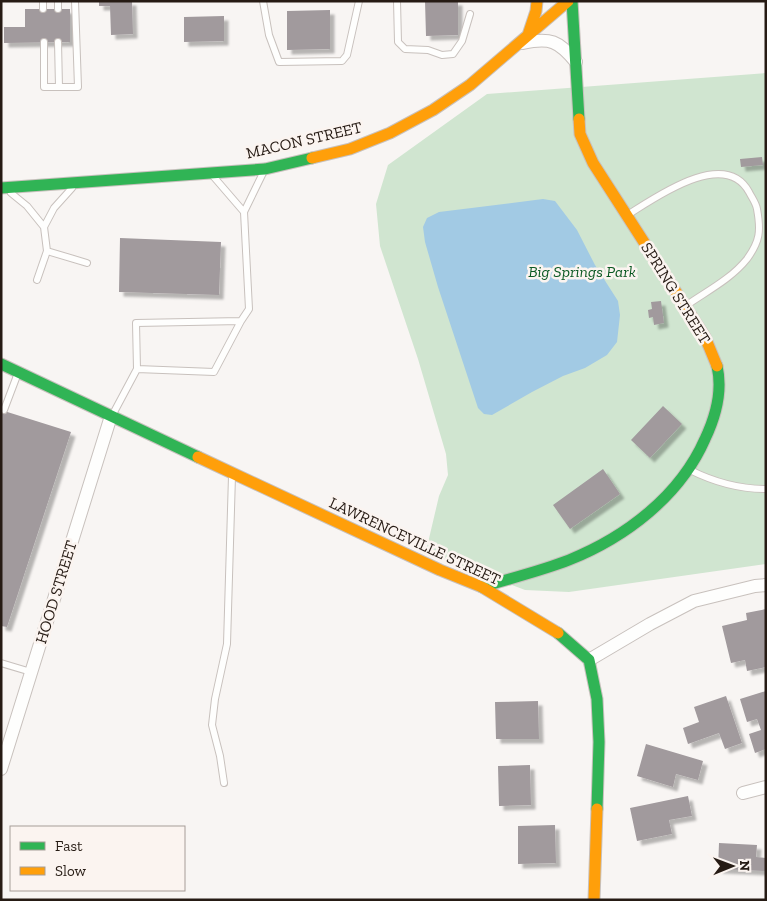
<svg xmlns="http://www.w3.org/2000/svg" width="767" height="901" font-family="'Zilla Slab',serif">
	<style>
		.green { fill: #d0e5d0 }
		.water { fill: #a2cae4 }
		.building { fill: #a19a9d; filter: url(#shadow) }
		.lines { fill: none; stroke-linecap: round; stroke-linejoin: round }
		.lane-casing { stroke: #c8c1bd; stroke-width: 8 }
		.street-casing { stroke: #c8c1bd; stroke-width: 14 }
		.fast-casing { stroke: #c8c1bd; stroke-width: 13 }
		.slow-casing { stroke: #c8c1bd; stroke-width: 13 }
		.lane { stroke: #fefefd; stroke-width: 6 }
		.street { stroke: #fefefd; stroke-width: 12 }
		.fast { stroke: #30b455; stroke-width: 11 }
		.slow { stroke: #ff9f0a; stroke-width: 11 }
		.labels { text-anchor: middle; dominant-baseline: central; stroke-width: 5; stroke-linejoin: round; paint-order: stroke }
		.street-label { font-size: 16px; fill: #261b14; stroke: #fbf4f0 }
		.park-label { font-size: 16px; font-style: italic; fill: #0b5922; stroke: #fbf4f0 }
	</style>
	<defs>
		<filter id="shadow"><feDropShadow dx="4.5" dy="4.5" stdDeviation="1" flood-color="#0004"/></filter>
	</defs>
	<rect width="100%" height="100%" fill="#f8f5f3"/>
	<!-- green -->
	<path class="green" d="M766,73V564L569,592L525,590L430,554L427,547L439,496L448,475L446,454L418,359L380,246L376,204L388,165L487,94Z"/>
	<!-- water -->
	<path class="water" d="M543,199L555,201L577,230L595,265L618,301L620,315L617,342L607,355L585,368L563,376L532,392L492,415L484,414L478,408L438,287L425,242L423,227L427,218L439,212Z"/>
	<!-- building -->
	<path class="building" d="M99,1H132L133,34L111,35L110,6H99Z
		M425,1H458V35L426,36Z
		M25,9H70V42L4,43V27H25Z
		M330,10V49L287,50V11Z
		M224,16V41L184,42V17Z
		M762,157L763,165L741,167L740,159Z
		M120,238L221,242L219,295L119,292Z
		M661,301L664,323L654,325L653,317L649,318L648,310L652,309L651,302Z
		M663,406L682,424L650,458L631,440Z
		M1,410L71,432L7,627L1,626Z
		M603,469L620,494L570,529L553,505Z
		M766,609V667L747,671L745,660L731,663L722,626L747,620L746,613Z
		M766,691V749L755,753L749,734L761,730L757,719L747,722L740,699Z
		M726,696L742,743L725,749L719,733L688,744L683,728L699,722L694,707Z
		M538,701L539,739H496L495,702Z
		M646,744L703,761L698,780L676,774L673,787L637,776Z
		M530,765L531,805L499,806L498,766Z
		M688,796L692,816L669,820L672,834L637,841L630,808Z
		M555,825L556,863L518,864V826Z
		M719,843L757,845L756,857L766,858V871L718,869Z"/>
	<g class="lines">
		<defs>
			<path id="lane" d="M43,1V9
				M58,1V9
				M263,1L269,35L279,62L342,61L347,55L359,1
				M397,1L398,42L405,49L428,50L442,55L453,54L462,41L470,14
				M44,42V87H78L75,1
				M58,42L59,87
				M213,176L244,212L263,173
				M11,193L27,206L44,227L47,251L87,263
				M629,214C656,197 725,148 749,192C752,198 756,203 757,209C761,231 760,241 747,259C731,279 707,291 687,305
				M44,227L54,208L72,188
				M37,280L47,251
				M241,321L214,372L137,369L136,323L241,321L249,309L244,212
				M4,410L18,373
				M113,414L137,369
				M690,470C714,482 739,489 766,489
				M1,663L31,672
				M224,783L220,756L212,725L215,699L227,644L232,476"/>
			<path id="street" d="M523,43C550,37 559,41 576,62
				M589,660L650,624L694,601L755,586L766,585
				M1,769L111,416
				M743,793L766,787"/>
			<path id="fast" d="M572,1L579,119
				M1,188L265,169L312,158
				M1,364L198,457
				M482,587C511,578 541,571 569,560C626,537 680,496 705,439C716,416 723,392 717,366
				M558,633L589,660L597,699L599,742L597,809"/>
			<path id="slow" d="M528,35L536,11L537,1
				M579,119L580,134L593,163L705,337L717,366
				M312,158L350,149L390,133L433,110L470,85L568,1
				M198,457L440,570L482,587L558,633
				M594,900L597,809"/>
		</defs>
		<!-- lane casing -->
		<use href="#lane" class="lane-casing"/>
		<!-- street casing -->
		<use href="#street" class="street-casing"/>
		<!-- fast casing -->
		<use href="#fast" class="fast-casing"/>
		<!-- slow casing -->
		<use href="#slow" class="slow-casing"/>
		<!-- lane -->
		<use href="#lane" class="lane"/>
		<!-- street -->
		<use href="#street" class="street"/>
		<!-- fast -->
		<use href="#fast" class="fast"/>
		<!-- slow -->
		<use href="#slow" class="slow"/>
	</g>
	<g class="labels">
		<!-- street labels -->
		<g class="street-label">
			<text transform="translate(304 140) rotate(-13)">MACON STREET</text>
			<text transform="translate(676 293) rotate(58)">SPRING STREET</text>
			<text transform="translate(415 541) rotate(25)">LAWRENCEVILLE STREET</text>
			<text transform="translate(56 592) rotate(-73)">HOOD STREET</text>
		</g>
		<!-- park labels -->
		<g class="park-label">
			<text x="582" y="271">Big Springs Park</text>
		</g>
	</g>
	<!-- border -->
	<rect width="767" height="901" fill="none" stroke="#261b14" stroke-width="5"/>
	<!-- legend -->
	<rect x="10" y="826" width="175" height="65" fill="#fbf4f0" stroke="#a69d98"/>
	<rect x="20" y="842" width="25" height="8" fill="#30b455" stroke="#a69d98"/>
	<text x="55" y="851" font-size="15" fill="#261b14">Fast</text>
	<rect x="20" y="867" width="25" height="8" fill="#ff9f0a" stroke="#a69d98"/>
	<text x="55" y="876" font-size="15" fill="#261b14">Slow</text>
	<!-- north arrow -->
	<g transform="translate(732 866) rotate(89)" stroke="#fbf4f0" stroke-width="4" paint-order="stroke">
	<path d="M0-4L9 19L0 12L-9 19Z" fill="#261b14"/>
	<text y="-8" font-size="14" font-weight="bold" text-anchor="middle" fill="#261b14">N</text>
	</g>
</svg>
